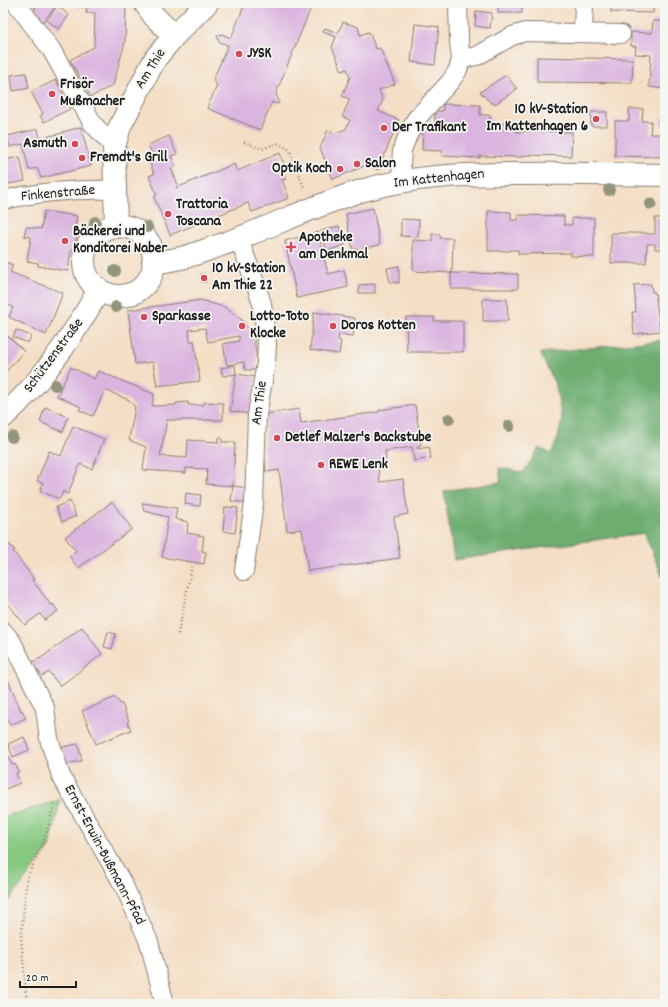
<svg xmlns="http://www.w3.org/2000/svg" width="668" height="1007" font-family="Dekko,sans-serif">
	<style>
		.green { fill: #87c981; stroke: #52724e }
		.forest { fill: #6dad6f; stroke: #446446 }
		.building { fill: #dbb4df }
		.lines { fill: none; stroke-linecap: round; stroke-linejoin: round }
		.minor-casing { stroke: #887d70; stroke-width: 20 }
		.tertiary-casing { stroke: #887d70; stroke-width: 24 }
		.path { stroke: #887d70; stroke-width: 2.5; stroke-dasharray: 1 3; stroke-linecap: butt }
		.minor { stroke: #fff; stroke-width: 18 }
		.tertiary { stroke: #fff; stroke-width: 22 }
		.tree { fill: #92957b }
		.poi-dot { fill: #d1495b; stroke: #f6f6f2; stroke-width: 1.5 }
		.labels { text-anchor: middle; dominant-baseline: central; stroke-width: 3.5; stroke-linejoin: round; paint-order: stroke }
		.poi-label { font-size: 15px; font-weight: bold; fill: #1c1c1c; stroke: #f6f6f2; text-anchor: start }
		.street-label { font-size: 15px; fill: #1c1c1c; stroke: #f6f6f2 }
	</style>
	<rect width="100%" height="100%" fill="#f6f6f2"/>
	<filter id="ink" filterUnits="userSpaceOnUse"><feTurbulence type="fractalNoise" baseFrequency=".025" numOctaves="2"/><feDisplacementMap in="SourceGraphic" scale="8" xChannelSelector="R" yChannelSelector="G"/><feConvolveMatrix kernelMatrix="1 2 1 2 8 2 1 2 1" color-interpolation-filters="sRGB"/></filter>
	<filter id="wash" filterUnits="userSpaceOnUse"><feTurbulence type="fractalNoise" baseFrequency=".012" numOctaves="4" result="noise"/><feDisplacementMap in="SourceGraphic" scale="16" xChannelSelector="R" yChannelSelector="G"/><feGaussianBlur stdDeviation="0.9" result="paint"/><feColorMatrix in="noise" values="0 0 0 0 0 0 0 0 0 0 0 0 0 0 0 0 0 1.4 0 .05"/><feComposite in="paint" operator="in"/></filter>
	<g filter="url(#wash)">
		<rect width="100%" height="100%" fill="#f4dec5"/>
		<!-- green -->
		<path class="green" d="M60,800L50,847L5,905L3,899V817Z"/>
		<!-- forest -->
		<path class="forest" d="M665,340V583L644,533L454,560L444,491L501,482L499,468L512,470L523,473L539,448L551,454L558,438L562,420L556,386L540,353Z"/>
		<g id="blocks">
			<!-- building -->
			<path class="building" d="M37,3H55L57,4L43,22L31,14L36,8L34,7Z
				M78,3L126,5L125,42L113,85L91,97L70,60L94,47L95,13H86L87,7H78Z
				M251,3H313L276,93L279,102L278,104L272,102L260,130L207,108L217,86L213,80L228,45L219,42L217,36L222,34L231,38L244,6Z
				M498,3H545V7H522V13H498Z
				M611,3H654L653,13L611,12Z
				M57,6L69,15L59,29L47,20Z
				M476,11L492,13L490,28L475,26Z
				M653,21H665V89L649,87L651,55L635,54L636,46H631V32L652,33Z
				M343,22L358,27L360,35L369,32L376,49L380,48L395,84L379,90L383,100L378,111L399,120L378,170L367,165L333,179L320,148L328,130L335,133L346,129L350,120L342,117L350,99L342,96L350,77L347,69L342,71L332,47L336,37L323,32L325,28L338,33Z
				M415,24L439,27L435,65L411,62Z
				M537,57L633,59L632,83L537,82Z
				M26,73L29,88L13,91L11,75Z
				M506,75L517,89L495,104L490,102L480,92Z
				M56,80L70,109L44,122L40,116L43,114L31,92Z
				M443,104L480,105V115H490V123L517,124V132H524V131L572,132L571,156L523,155V157L480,156V158L442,156V151L422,150L423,126L435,127V111H443Z
				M629,109H643L642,121H651L650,134H665V157L615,156V121H629Z
				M591,112H607V126H591Z
				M661,117H665V125H660Z
				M81,127L91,166L41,178L37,168L29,170L23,144L10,147L7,136L38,129L40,138L63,133V132Z
				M169,136L177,154L171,156L175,166L171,168L178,185L176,188L234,164L237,171L280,153L285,167L282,169L286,179L282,180L289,198L252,212L248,203L170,235L154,197L157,195L149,176L154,174L148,158L153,156L148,145Z
				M20,157L25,181L3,185V160Z
				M373,208L380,245L353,250L351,239H350L346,214Z
				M44,211L77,216L74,234H77L74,250H71L68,271L38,266V263L27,261L31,237L24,236L26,227L41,229Z
				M488,211L511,212V220H518V215L564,216V225H572V218H594V257L571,256V253L518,254V250H510V251H488Z
				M655,218H665V249H655V244H647L646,263H611V233H647V234H655Z
				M401,219L419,220L418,237L401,236Z
				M339,226L345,245L327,251L321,231Z
				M318,232L328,274L344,270L348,287L297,298L285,241Z
				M432,234H440V238H453L452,273L413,271V240L432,241Z
				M3,261L13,265L10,272L63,293L46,335L9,317L13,307L3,303Z
				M399,266V283L390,282L387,268Z
				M451,273L518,274V289H451Z
				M201,274H205L206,282H202Z
				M375,284V293H359V285Z
				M651,284L652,292H655L660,329H661V331L634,334L632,312H636L634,285Z
				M483,299H507L508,321H483Z
				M201,300L226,308L242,320L254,338L257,360L256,370H245L244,362L227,365L223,344L239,341V336L208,342L205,328L189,330L190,342L194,341L200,381L157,386L153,362L135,364L128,310Z
				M314,312L355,318L353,336L339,334L338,340L341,341L339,354L310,350Z
				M406,317H434V321H463V352H407Z
				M16,330L31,336L28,343L13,337Z
				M8,336L24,351L3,375V342Z
				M235,365L236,374L256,377L250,414L230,411L236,374L223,376L221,368Z
				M71,367L94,379L98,371L154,394L152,406L176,405V403L188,402V405H204V402L223,403V420H167L160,456L187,458L188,440L218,442V438H222V442H235L233,486L206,484L207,469L186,468V473L143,470L146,447L129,440L135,407L129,400L105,390L93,416L79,410L81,407L57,396Z
				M415,405L421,445L418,446V449L429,447L431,458L414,461L412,447L385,451L386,459L377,460L380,482L403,479L408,514L394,517L400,558L308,571L302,529L287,531L279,470L266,472L264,452L266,414L299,409L301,423L379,412V410Z
				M45,407L68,417L63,432L40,422Z
				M73,426L104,439L92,469L80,464L68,494L63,491L60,499L40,491L43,483L37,481L49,451L61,456Z
				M233,486L249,488L247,503L231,501Z
				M186,493L201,495L200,506L185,504Z
				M70,501L76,516L62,522L56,507Z
				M112,502L132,529L78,568L69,556L76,551L65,537Z
				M142,503L177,508L175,519L188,522L187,533L204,536L202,551L206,552L204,564L162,557L168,517L144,511Z
				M225,507L238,508L235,533L223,531Z
				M3,538L15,550L13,551L34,579L32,580L51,605L53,604L58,611L45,620L40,614L25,625L5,600L7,599L3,593Z
				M82,627L102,654L60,686L49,672L42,676L32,663L39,658L40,659Z
				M108,632L116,634L112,649L104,647Z
				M8,680L21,711L22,710L26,718L10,725L3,707V682Z
				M116,697L120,704H122L125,712L129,721L127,722L131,730L96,744L82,711Z
				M24,737L29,750L13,757L8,744Z
				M78,744L82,761L65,764L62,747Z
				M9,756L12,765L15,764L19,772L16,773L20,783L3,790V758Z"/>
		</g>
	</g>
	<g filter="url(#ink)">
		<use href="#blocks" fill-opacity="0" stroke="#887d70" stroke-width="1"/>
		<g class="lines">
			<defs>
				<path id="minor" d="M16,3L51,49L93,124L114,147
					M583,32L584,3
					M461,59L477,56L512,36L525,32L621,34
					M404,181L401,166L402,150L408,135L416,119L450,82L458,70L461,59L459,42L458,3
					M3,200C39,192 77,189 114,190
					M239,239L257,288L262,304L267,343L266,363L257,415L254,503L244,571
					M3,631L12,642L45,708L49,739L61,776L124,886L149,942L165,1004"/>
				<path id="tertiary" d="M145,3L154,16L174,36
					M84 261a35 35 0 1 1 70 0a35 35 0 1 1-70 0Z
					M116,227L114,147L120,126L155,59L174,36L207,3
					M153,262C178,261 195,254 218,246C267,229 314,205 364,190C413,176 464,174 514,174C564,173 615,174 665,175
					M3,417C43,381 73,336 99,290"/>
			</defs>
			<!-- minor casing -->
			<use href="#minor" class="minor-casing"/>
			<!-- tertiary casing -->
			<use href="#tertiary" class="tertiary-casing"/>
			<!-- path -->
			<path class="path" d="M244,142L262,149L277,143L287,148L290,151L305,190
				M178,634L192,566
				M27,1004L21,937L27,878L44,841L55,802"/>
			<!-- minor -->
			<use href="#minor" class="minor"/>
			<!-- tertiary -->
			<use href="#tertiary" class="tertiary"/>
		</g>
		<!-- trees -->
		<g class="tree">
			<circle cx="609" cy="190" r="6"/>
			<circle cx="651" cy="204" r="6"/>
			<circle cx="95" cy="222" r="6"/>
			<circle cx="147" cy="227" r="6"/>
			<circle cx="115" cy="271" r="6"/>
			<circle cx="116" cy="307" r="6"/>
			<circle cx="55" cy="385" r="6"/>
			<circle cx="449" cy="419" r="6"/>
			<circle cx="509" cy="426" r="6"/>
			<circle cx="12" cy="437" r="6"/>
		</g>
	</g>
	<!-- markers -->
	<g class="poi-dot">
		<circle cx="239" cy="54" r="4"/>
		<circle cx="52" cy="94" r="4"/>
		<circle cx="596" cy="119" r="4"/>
		<circle cx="384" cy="128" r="4"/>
		<circle cx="75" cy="144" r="4"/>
		<circle cx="82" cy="158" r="4"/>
		<circle cx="357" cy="164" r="4"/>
		<circle cx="340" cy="169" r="4"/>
		<circle cx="168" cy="214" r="4"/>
		<circle cx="65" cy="241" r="4"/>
		<path d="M289 241h4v4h4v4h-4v4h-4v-4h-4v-4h4z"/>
		<circle cx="204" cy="278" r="4"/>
		<circle cx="144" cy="317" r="4"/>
		<circle cx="242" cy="326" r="4"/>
		<circle cx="333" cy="326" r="4"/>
		<circle cx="277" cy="438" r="4"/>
		<circle cx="321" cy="465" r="4"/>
	</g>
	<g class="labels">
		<!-- poi labels -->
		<g class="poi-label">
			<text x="247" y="54">JYSK</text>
			<text x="60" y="85">Frisör<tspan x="60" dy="17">Mußmacher</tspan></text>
			<text x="588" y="110" text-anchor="end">10 kV-Station<tspan x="588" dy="17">Im Kattenhagen 6</tspan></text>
			<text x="392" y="128">Der Trafikant</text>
			<text x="67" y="144" text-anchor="end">Asmuth</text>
			<text x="90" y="158">Fremdt's Grill</text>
			<text x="365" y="164">Salon</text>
			<text x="332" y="169" text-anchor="end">Optik Koch</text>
			<text x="176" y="205">Trattoria<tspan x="176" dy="17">Toscana</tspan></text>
			<text x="73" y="232">Bäckerei und<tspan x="73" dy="17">Konditorei Naber</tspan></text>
			<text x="299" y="238">Apotheke<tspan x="299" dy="17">am Denkmal</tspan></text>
			<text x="212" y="269">10 kV-Station<tspan x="212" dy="17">Am Thie 22</tspan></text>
			<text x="152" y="317">Sparkasse</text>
			<text x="250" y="317">Lotto-Toto<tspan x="250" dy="17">Klocke</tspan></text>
			<text x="341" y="326">Doros Kotten</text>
			<text x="285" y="438">Detlef Malzer's Backstube</text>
			<text x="329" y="465">REWE Lenk</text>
		</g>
		<!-- street labels -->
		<g class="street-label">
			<text transform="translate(151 69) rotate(-58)">Am Thie</text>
			<text transform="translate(439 179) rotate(-6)">Im Kattenhagen</text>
			<text transform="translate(58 194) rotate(-5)">Finkenstraße</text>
			<text transform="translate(54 356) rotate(-53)">Schützenstraße</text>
			<text transform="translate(260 403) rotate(-82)">Am Thie</text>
			<text transform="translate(104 855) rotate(62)">Ernst-Erwin-Bußmann-Pfad</text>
		</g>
	</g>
	<!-- margin -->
	<rect width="668" height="1007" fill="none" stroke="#f6f6f2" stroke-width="16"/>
	<!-- scale -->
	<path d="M20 981v6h56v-6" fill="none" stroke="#1c1c1c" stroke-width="2"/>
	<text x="26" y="981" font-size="12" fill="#1c1c1c" stroke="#f6f6f2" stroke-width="3" paint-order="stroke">20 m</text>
</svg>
